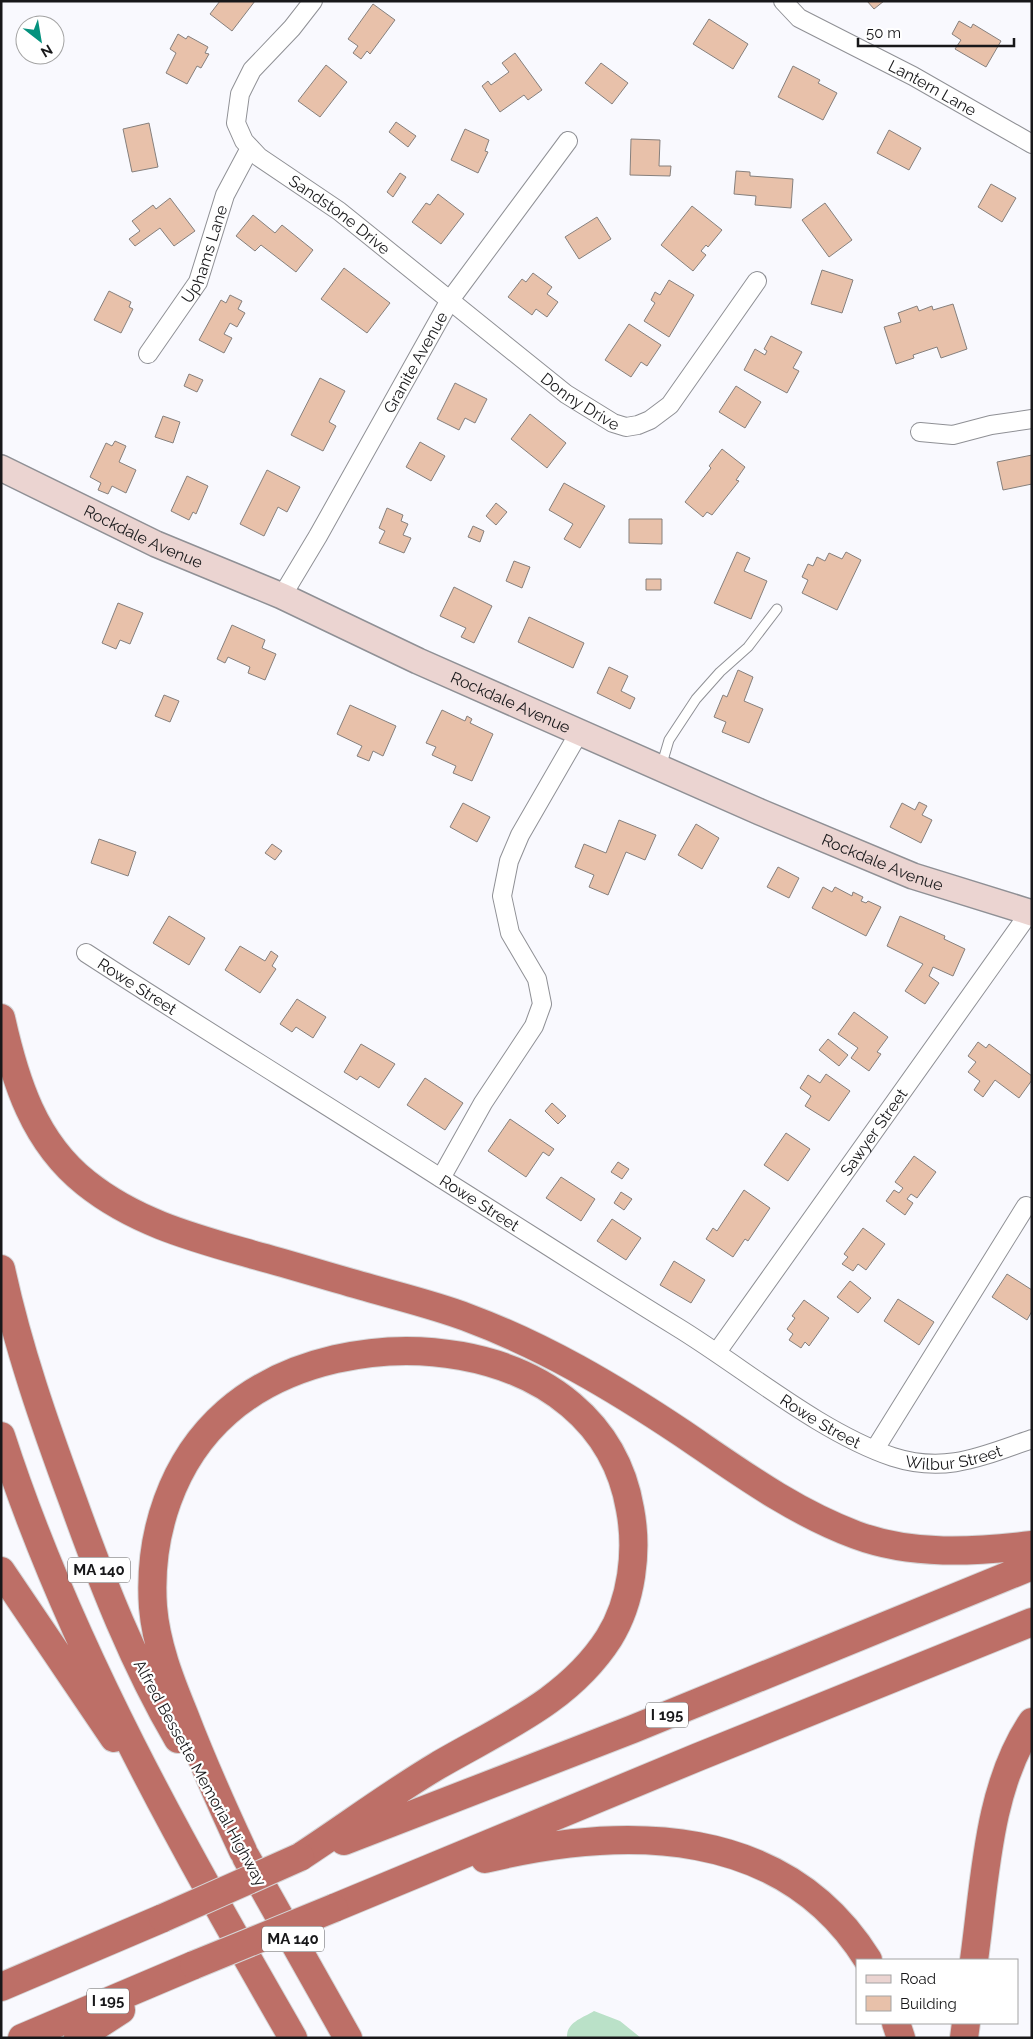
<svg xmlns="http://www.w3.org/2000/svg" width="1033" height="2039" font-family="Raleway,sans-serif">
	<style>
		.green { fill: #bae1c8 }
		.building { fill: #e8c1aa; stroke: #86807d }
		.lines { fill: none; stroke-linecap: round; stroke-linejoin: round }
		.service-casing { stroke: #8f9095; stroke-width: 11 }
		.minor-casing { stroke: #8f9095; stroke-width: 20 }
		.secondary-casing { stroke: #8f9095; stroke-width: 28 }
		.motorway-casing { stroke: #d5d5d6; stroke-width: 30 }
		.service { stroke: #fff; stroke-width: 9 }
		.minor { stroke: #fff; stroke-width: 18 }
		.secondary { stroke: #ebd4d1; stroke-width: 25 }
		.motorway { stroke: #bd6f67; stroke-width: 28 }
		.motorway-bridge-casing { stroke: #d5d5d6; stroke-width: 30; stroke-linecap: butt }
		.motorway-bridge { stroke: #bd6f67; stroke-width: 28 }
		.labels { text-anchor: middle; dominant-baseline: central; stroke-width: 4.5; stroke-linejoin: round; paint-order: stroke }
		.shield { fill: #fff; stroke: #5d5d5f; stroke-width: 1 }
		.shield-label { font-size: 15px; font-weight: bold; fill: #18181a }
		.street-label { font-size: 16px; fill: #18181a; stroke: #fff }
	</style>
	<rect width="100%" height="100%" fill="#f9f9fe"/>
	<!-- green -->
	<path class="green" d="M594,2011L620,2021L641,2038H567C566,2022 583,2018 594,2011Z"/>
	<!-- building -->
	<path class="building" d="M220,1H255L232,31L210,14Z
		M867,1H884L874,9Z
		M373,4L395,20L370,54L367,51L361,59L353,53L358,46L348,39Z
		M709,19L748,44L733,69L693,44Z
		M959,21L971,28L973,24L1001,41L986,67L955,49L961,40L952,34Z
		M178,34L186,39L188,36L208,47L205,53L209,54L201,68L197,66L187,84L166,73L176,53L170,49Z
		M515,53L542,90L528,100L524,95L500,112L482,86L488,81L491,85L509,72L502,63Z
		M601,63L628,83L612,104L585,83Z
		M326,65L347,82L320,117L298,101Z
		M793,66L820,80L818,83L837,93L823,120L778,97Z
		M396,122L416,136L408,147L389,132Z
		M149,123L158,167L132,172L123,129Z
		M465,129L489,140L485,151L488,152L478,173L451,160Z
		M889,130L921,148L909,170L877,153Z
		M631,139L660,140L659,166H671L670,176L630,175Z
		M736,171L750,172V176L793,179L791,208L755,205L756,196L734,194Z
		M400,173L406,177L393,197L387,192Z
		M991,184L1016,198L1002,222L978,207Z
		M438,194L464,214L441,244L412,222L426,203L430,205Z
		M170,198L195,231L174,246L160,228L135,246L129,239L140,231L132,221L153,205L156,209Z
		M825,203L852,240L829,257L802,220Z
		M692,206L722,230L708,247L706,245L701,251L706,255L693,271L661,245Z
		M253,215L275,233L282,225L313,250L296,272L261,245L255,251L236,236Z
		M597,217L611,239L579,259L565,237Z
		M344,268L390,303L367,333L321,299Z
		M822,270L853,280L842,313L811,304Z
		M533,273L552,287L547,294L558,302L547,317L536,309L532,315L508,297L522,279L526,282Z
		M669,280L694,295L669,337L644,321L655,303L651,300L655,292L660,295Z
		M109,291L131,302L129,307L133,309L121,333L94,320Z
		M230,295L242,301L238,309L245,313L237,327L230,323L224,334L232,338L224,353L199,340L221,300L226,303Z
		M953,304L967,349L941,358L937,347L913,355L914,358L896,364L884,327L901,322L898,313L917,306L919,311L932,306L933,310Z
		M629,324L661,345L647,366L641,362L631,377L605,360Z
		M771,336L802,352L793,368L799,371L787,393L744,370L755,349L765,355L767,351L764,349Z
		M189,374L203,380L197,392L184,386Z
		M320,378L345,391L329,422L336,426L323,451L291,435Z
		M455,383L487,399L475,423L465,418L459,430L437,419Z
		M736,386L761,402L745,428L719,412Z
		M530,414L566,443L547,468L511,439Z
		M163,416L180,422L173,443L155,437Z
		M115,441L126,446L119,462L136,470L126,493L112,486L108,494L98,490L101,483L90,477L106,443L112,446Z
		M420,442L445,456L431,481L406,467Z
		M722,449L745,467L736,480L739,481L712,515L707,512L703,517L685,502L711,468L709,466Z
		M1032,455V484L1003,490L997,462Z
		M267,470L300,487L287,512L278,507L264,536L240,524Z
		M187,476L208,486L196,514L193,512L189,520L171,511Z
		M564,483L605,506L580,548L564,539L573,524L549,510Z
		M496,503L507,512L496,525L486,516Z
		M387,508L403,515L401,521L408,524L403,535L411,538L404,553L379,543L385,531L379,528Z
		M629,519H662V544L629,543Z
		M473,526L484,531L480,542L468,537Z
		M737,552L750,558L744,571L767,581L751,619L714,603Z
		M846,552L861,560L837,610L802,593L808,580L802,577L808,564L813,566L817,557L825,561L829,553L842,559Z
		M514,561L530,567L522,588L506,581Z
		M646,579H661V590H646Z
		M454,587L492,606L474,643L461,637L466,628L440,616Z
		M118,603L143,613L130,644L120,640L116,649L102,643Z
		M529,617L584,643L573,668L518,642Z
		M232,625L265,640L262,648L276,654L265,680L248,673L250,667L228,657L225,663L217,659Z
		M609,667L628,676L621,691L635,698L630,709L597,693Z
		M738,670L753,677L744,701L763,709L749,743L722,732L726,722L714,717L723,695L727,697Z
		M164,695L179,701L170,722L155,716Z
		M350,705L396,726L383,756L373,751L369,761L357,756L362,746L337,734Z
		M442,710L465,721L467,716L472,719L470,723L493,734L472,781L453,773L456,766L432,755L436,747L426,743Z
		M919,802L927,806L922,815L932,820L921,843L890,827L902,803L915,810Z
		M463,803L490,817L477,842L450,827Z
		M619,820L656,835L645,860L626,852L608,895L589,887L594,875L575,867L584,844L606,853Z
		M696,824L719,838L702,869L678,855Z
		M99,839L136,852L128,876L91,863Z
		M272,844L282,851L275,860L265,853Z
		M778,867L799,878L789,898L767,887Z
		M823,887L832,892L835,887L852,896L853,892L863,897L861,901L866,903L868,901L881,907L866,936L812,908Z
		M169,916L205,938L189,965L153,943Z
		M900,916L945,936L944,939L965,949L953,976L933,967L929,976L939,983L925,1004L905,991L923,964L887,946Z
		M240,946L265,961L271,951L278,956L272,966L276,969L260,993L225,970Z
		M297,999L326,1017L313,1038L296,1027L292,1032L280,1024Z
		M854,1012L888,1037L877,1052L881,1054L869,1071L851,1058L858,1048L838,1034Z
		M828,1039L848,1055L839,1066L819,1050Z
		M978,1042L986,1048L989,1044L1032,1076V1080L1019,1098L995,1080L983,1097L974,1090L980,1081L968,1072L976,1062L968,1056Z
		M361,1044L395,1064L379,1088L360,1076L357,1080L344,1072Z
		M826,1074L850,1091L829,1121L805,1106L811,1096L800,1088L808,1075L820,1083Z
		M425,1078L463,1103L445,1130L407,1105Z
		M552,1103L566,1116L558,1124L545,1111Z
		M510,1119L554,1149L549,1156L543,1152L526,1177L488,1151Z
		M786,1133L810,1149L788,1181L764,1165Z
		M914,1156L936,1172L917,1198L911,1194L907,1199L913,1203L905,1215L886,1201L894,1190L899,1193L903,1188L895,1182Z
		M618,1162L629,1169L622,1179L611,1172Z
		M561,1177L595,1199L581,1221L546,1198Z
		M744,1190L770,1208L748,1241L745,1239L733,1257L706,1239L713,1228L717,1231Z
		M621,1192L632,1199L624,1210L614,1203Z
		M612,1219L641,1238L626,1260L597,1241Z
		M863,1228L885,1244L866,1270L858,1264L853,1271L842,1264L848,1257L844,1254Z
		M674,1261L705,1280L691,1303L660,1285Z
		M1007,1274L1032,1290V1311L1027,1320L992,1297Z
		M850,1281L871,1298L858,1313L837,1297Z
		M898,1299L934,1322L919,1345L884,1321Z
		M804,1300L829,1318L809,1346L805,1342L801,1348L789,1340L793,1334L787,1329L795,1318L792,1316Z"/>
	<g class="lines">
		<defs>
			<path id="service" d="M661,767L669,740L696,699L720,672L748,647L777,609"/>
			<g id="minor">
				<path id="s1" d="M313,1L292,28L252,70L240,94L236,123L244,141L259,157L339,211L566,394L613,423L626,427L638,425L650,420L670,405L757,281"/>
				<path id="s2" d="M783,1L799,18L913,76L1032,144"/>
				<path id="s3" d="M148,354L198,282L225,195L250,148"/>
				<path d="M920,432L953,435L991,425L1032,419"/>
				<path id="s4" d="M282,596L318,536L450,300L568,141"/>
				<path id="s5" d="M86,953C203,1029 322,1102 439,1177C519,1227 597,1278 677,1327C744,1368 819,1432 893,1457C946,1474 982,1456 1032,1439"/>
				<path d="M441,1178L483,1103L534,1026L542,1004L537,979L510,933L502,896L509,861L520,835L580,731"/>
				<path id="s6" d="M717,1352L1030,912"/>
				<path d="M875,1449L1026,1206"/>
			</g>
			<g id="secondary">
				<path id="s7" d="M1,468L156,544L282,596L418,661L760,812L913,876L1032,913"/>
			</g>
			<path id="motorway" d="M1,1018C15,1081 34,1142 86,1183C136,1223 195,1238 254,1255C292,1265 329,1277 366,1287C400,1297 434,1305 466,1317C544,1346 613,1387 682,1433C738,1471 792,1511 856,1535C912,1556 974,1552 1032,1545
				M1,1269C18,1348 45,1425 73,1501C102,1582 134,1664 178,1739
				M1,1436C70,1649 182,1845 293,2038
				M1,1571L114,1738
				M344,1841L633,1729L1032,1566
				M243,1851C222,1806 202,1761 184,1714C170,1680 156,1644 153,1607C148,1535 172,1460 227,1412C344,1310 600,1332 630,1509C638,1551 632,1601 609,1638C568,1702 500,1729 437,1766C390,1794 346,1827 300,1857
				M246,1857L348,2038
				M485,1859C625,1825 784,1825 868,1960
				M334,1908L698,1757L1032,1622
				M974,1960C985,1882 987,1789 1032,1722
				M1,1987L163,1918
				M896,2023L901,2038
				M22,2038L194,1965
				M78,2038L121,2010
				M964,2038L966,2023"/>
		</defs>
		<!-- service casing -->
		<use href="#service" class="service-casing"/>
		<!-- minor casing -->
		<use href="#minor" class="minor-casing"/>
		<!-- secondary casing -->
		<use href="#secondary" class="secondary-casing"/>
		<!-- motorway casing -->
		<use href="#motorway" class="motorway-casing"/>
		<!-- service -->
		<use href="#service" class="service"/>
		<!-- minor -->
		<use href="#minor" class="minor"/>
		<!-- secondary -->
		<use href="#secondary" class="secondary"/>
		<!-- motorway -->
		<use href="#motorway" class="motorway"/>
		<defs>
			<path id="motorway-bridge" d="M163,1918L300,1857
				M194,1965L334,1908"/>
		</defs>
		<!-- motorway-bridge casing -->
		<use href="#motorway-bridge" class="motorway-bridge-casing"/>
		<!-- motorway-bridge -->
		<use href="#motorway-bridge" class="motorway-bridge"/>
	</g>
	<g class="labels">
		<!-- shield labels -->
		<g class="shield">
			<rect x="68" y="1557.5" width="62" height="25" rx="4"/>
			<rect x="646" y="1702.5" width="42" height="25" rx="4"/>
			<rect x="262" y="1926.5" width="62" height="25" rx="4"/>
			<rect x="87" y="1988.5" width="42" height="25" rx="4"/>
		</g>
		<g class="shield-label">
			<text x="99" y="1570">MA 140</text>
			<text x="667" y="1715">I 195</text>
			<text x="293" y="1939">MA 140</text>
			<text x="108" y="2001">I 195</text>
		</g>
		<!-- street labels -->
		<g class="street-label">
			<text stroke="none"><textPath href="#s2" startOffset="174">Lantern Lane</textPath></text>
			<text stroke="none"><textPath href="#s1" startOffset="289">Sandstone Drive</textPath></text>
			<text stroke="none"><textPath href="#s3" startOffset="116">Uphams Lane</textPath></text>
			<text stroke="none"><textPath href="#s4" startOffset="269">Granite Avenue</textPath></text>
			<text stroke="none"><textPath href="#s1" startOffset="594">Donny Drive</textPath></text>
			<text stroke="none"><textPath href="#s7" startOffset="158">Rockdale Avenue</textPath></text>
			<text stroke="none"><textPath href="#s7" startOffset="561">Rockdale Avenue</textPath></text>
			<text stroke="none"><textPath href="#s7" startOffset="966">Rockdale Avenue</textPath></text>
			<text stroke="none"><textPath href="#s5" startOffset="61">Rowe Street</textPath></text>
			<text stroke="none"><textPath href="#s6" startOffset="270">Sawyer Street</textPath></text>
			<text stroke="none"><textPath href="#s5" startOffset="466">Rowe Street</textPath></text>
			<text stroke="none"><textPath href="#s5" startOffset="871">Rowe Street</textPath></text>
			<text stroke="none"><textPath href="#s5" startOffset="1014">Wilbur Street</textPath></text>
			<text transform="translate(200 1773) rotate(61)">Alfred Bessette Memorial Highway</text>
		</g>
	</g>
	<!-- border -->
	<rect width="1033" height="2039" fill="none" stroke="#18181a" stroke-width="5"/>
	<!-- legend -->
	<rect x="856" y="1959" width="162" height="65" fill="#ffffff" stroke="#a3a3a3"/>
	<rect x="866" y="1975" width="25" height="8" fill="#ebd4d1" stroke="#a3a3a3"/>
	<text x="900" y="1984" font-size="15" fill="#18181a">Road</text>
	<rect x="866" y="1996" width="25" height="15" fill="#e8c1aa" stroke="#a3a3a3"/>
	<text x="900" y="2009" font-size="15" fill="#18181a">Building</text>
	<!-- north arrow -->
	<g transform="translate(40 40) rotate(149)"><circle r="24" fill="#ffffff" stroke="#a3a3a3"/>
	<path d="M0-4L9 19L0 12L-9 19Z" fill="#04927e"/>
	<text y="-8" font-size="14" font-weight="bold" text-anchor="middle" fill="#18181a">N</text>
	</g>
	<!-- scale -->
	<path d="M858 38v8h156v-8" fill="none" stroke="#18181a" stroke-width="2.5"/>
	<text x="866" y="38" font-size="15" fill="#18181a" stroke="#ffffff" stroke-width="4" paint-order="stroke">50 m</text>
</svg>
